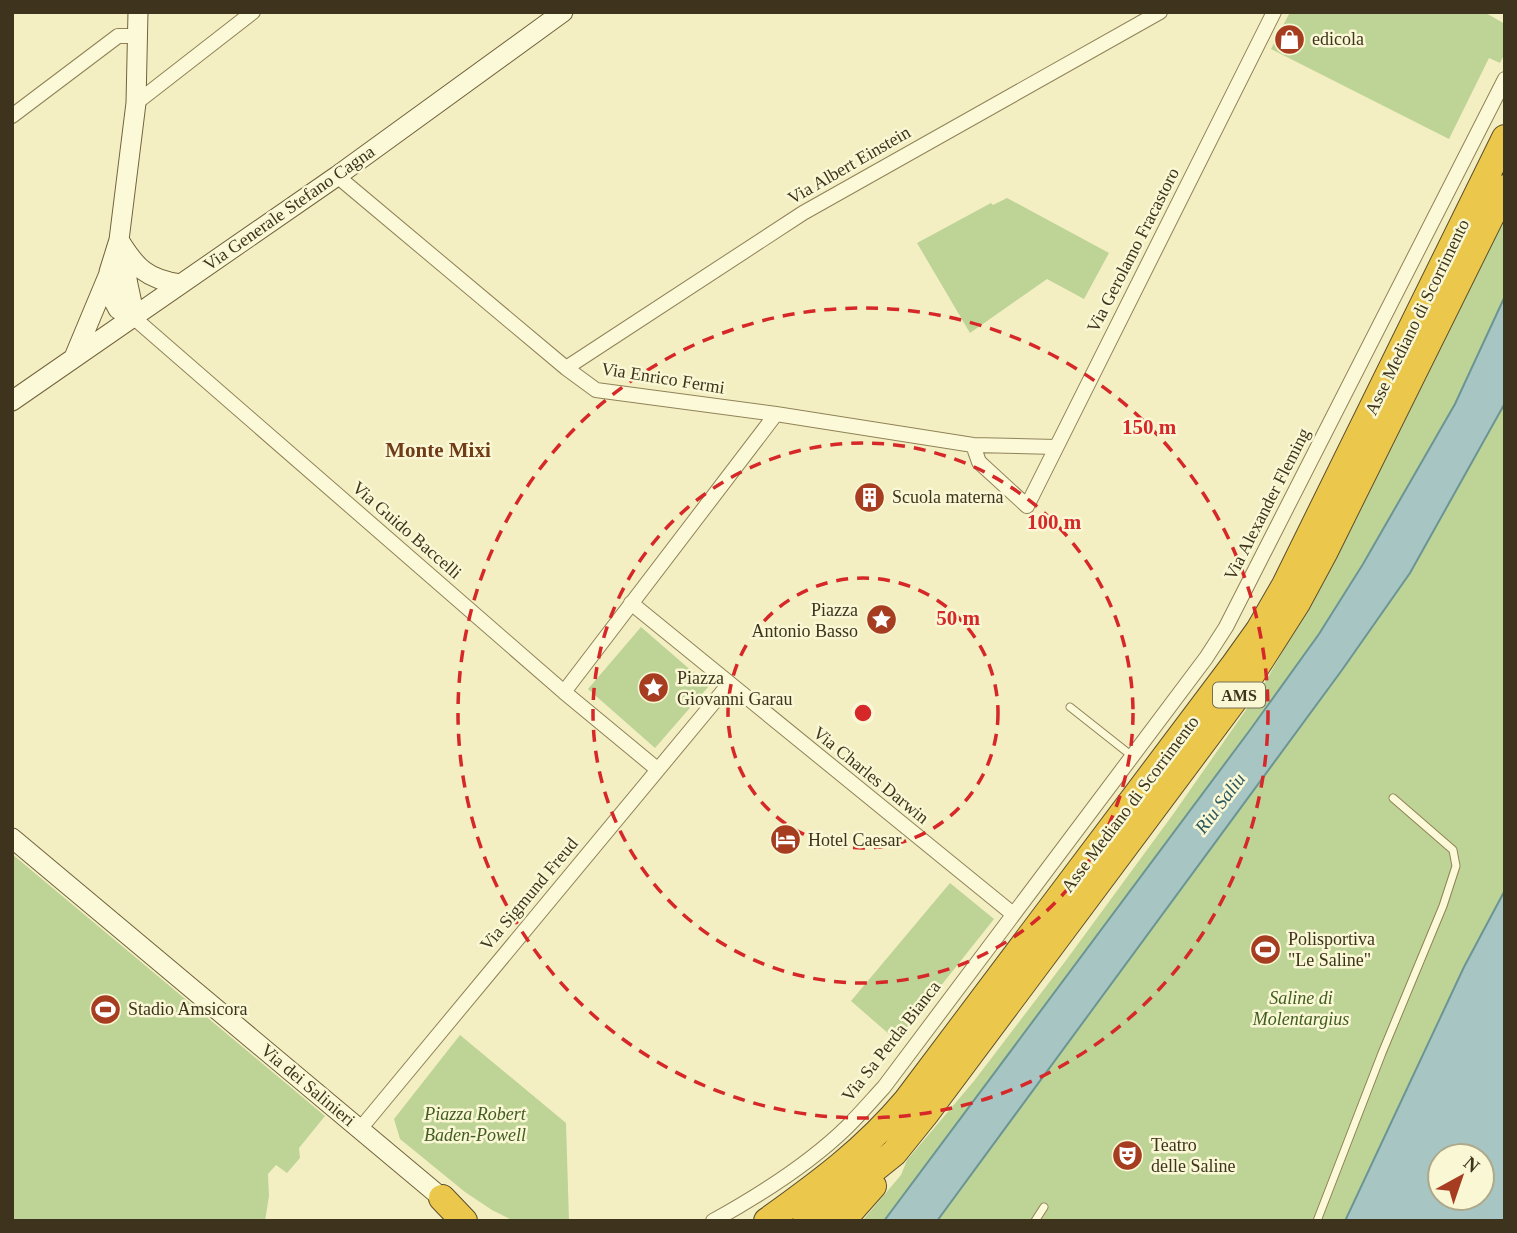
<svg xmlns="http://www.w3.org/2000/svg" width="1517" height="1233" font-family="'Times New Roman',serif">
	<style>
		.green { fill: #bed396; fill-rule: evenodd }
		.water { fill: #a6c5c3; stroke: #6b9594; stroke-width: 2; fill-rule: evenodd }
		.lines { fill: none; stroke-linecap: round; stroke-linejoin: round }
		.lane-casing { stroke: #908257; stroke-width: 9 }
		.street-casing { stroke: #908257; stroke-width: 16 }
		.secondary-casing { stroke: #72623b; stroke-width: 21 }
		.highway-casing { stroke: #5d4e2c; stroke-width: 28 }
		.lane { stroke: #fcf9d8; stroke-width: 7 }
		.street { stroke: #fcf9d8; stroke-width: 14 }
		.secondary { stroke: #fcf9d8; stroke-width: 19 }
		.highway { stroke: #ebc84c; stroke-width: 26 }
		.ring { fill: none; stroke: #d62828; stroke-width: 3.5; stroke-dasharray: 12 9 }
		.labels { text-anchor: middle; dominant-baseline: central; stroke-width: 5; stroke-linejoin: round; paint-order: stroke }
		.shield { fill: #f9f7d4; stroke: #766e54; stroke-width: 2 }
		.shield-label { font-size: 16px; font-weight: bold; fill: #3e341d }
		.poi-label { font-size: 18px; fill: #3e341d; stroke: #f9f7d4; text-anchor: start }
		.street-label { font-size: 18px; fill: #3e341d; stroke: #f9f7d4 }
		.park-label { font-size: 18px; font-style: italic; fill: #415d21; stroke: #f9f7d4 }
		.water-label { font-size: 19px; font-style: italic; fill: #2b575f; stroke: #f9f7d4 }
		.quarter-label { font-size: 21px; font-weight: bold; fill: #703d18; stroke: #f9f7d4 }
		.centre { fill: #d62828; stroke: #f9f7d4; stroke-width: 3.5 }
		.ring-label { font-size: 21px; text-anchor: middle; font-weight: bold; fill: #d62828; stroke: #f9f7d4; stroke-width: 5; stroke-linejoin: round; paint-order: stroke }
	</style>
	<rect width="100%" height="100%" fill="#f3efc3"/>
	<!-- green -->
	<path class="green" d="M1290,12H1484L1505,24V53L1500,63L1489,58L1449,139L1271,49Z
		M1007,198L1109,253L1084,299L1047,279L970,333L917,243L991,203L993,205Z
		M1505,212V1221H894L1256,733L1367,564L1387,523L1319,634L1250,730L884,1221H862L901,1175L907,1160L974,1081L1067,959L1174,813L1264,684L1308,607ZM1440,1156H1482V1198H1440Z
		M641,627L709,686L655,748L588,689Z
		M12,854L325,1116L299,1148L300,1158L287,1173L276,1165L268,1174L269,1196L265,1221H12Z
		M950,883L994,919L897,1041L851,1001Z
		M460,1035L566,1123L569,1221H514L492,1210L465,1192L400,1139L394,1119Z"/>
	<!-- water -->
	<path class="water" d="M1505,296V403L1410,573L1342,670L937,1221H884L1250,730L1319,634L1363,564L1455,404Z
		M1505,890V1221H1345L1464,967ZM1440,1156H1482V1198H1440Z"/>
	<g class="lines">
		<defs>
			<path id="lane" d="M1070,707L1132,756
				M1035,1221L1044,1207
				M1317,1221L1382,1053L1443,906L1456,866L1453,850L1393,798"/>
			<path id="street" d="M136,103L253,12
				M12,116L118,36H138
				M337,176L566,368L596,390L776,414L973,445L1056,447
				M133,317L564,692L657,769
				M566,368L803,213L1160,12
				M973,445L979,462L1027,506L1274,12
				M631,603L1013,914
				M564,692L776,414
				M360,1129L729,684
				M713,1221C760,1195 808,1165 847,1127C860,1114 872,1100 884,1087L1206,658L1226,627L1505,79"/>
			<path id="secondary" d="M119,240C136,268 147,279 180,284
				M129,256C121,277 134,296 133,317
				M133,317L118,309L111,296L109,272L119,240L136,103L138,12
				M75,355L108,276
				M12,401L337,176L563,12
				M12,838L442,1198"/>
			<path id="highway" d="M442,1198L464,1221
				M767,1221C820,1183 865,1150 907,1100L1234,665L1259,630L1285,585L1505,138
				M806,1221L823,1210L894,1153L927,1112L1241,691L1297,603L1325,551L1505,188
				M842,1221L873,1186"/>
		</defs>
		<!-- lane casing -->
		<use href="#lane" class="lane-casing"/>
		<!-- street casing -->
		<use href="#street" class="street-casing"/>
		<!-- secondary casing -->
		<use href="#secondary" class="secondary-casing"/>
		<!-- highway casing -->
		<use href="#highway" class="highway-casing"/>
		<!-- lane -->
		<use href="#lane" class="lane"/>
		<!-- street -->
		<use href="#street" class="street"/>
		<!-- secondary -->
		<use href="#secondary" class="secondary"/>
		<!-- highway -->
		<use href="#highway" class="highway"/>
	</g>
	<!-- distance rings -->
	<g class="ring">
		<circle cx="863" cy="713" r="135"/>
		<circle cx="863" cy="713" r="270"/>
		<circle cx="863" cy="713" r="405"/>
	</g>
	<!-- icons -->
	<defs>
		<symbol id="shop-disc" viewBox="-11 -11 22 22"><circle r="9.5" fill="#a63d20" stroke="#f9f7d4"/><path d="M-5-2.5h2.3a2.7 3.5 0 0 1 5.4 0H5L5.5 6h-11ZM-1.5-2.5h3a1.5 2.3 0 0 0-3 0Z" fill="#fff"/></symbol>
		<symbol id="building-disc" viewBox="-11 -11 22 22"><circle r="9.5" fill="#a63d20" stroke="#f9f7d4"/><path d="M-4-6H4V6H1V3H-1V6H-4ZM-2.5-4.3h1.7v1.8h-1.7ZM.8-4.3h1.7v1.8H.8ZM-2.5-1h1.7V.8h-1.7ZM.8-1h1.7V.8H.8Z" fill="#fff"/></symbol>
		<symbol id="sight-disc" viewBox="-11 -11 22 22"><circle r="9.5" fill="#a63d20" stroke="#f9f7d4"/><path d="M0-6L1.8-2.2L6-1.7L2.9 1.2L3.7 5.4L0 3.3L-3.7 5.4L-2.9 1.2L-6-1.7L-1.8-2.2Z" fill="#fff"/></symbol>
		<symbol id="hotel-disc" viewBox="-11 -11 22 22"><circle r="9.5" fill="#a63d20" stroke="#f9f7d4"/><path d="M-6-4.5h1.5V1H6V5H4.5V3h-9V5H-6ZM-4 0a1.8 1.8 0 1 1 3.6 0ZM.5 0V-2.5h3Q6-2.5 6 0Z" fill="#fff"/></symbol>
		<symbol id="stadium-disc" viewBox="-11 -11 22 22"><circle r="9.5" fill="#a63d20" stroke="#f9f7d4"/><path d="M0-5a6.5 5 0 1 0 0 10a6.5 5 0 1 0 0-10ZM-3.5-1.8h7v3.6h-7Z" fill="#fff"/></symbol>
		<symbol id="theatre-disc" viewBox="-11 -11 22 22"><circle r="9.5" fill="#a63d20" stroke="#f9f7d4"/><path d="M-5-5.5Q0-4 5-5.5V0Q5 5 0 6Q-5 5-5 0ZM-3.3-2.5H-1v1.5H-3.3ZM1-2.5H3.3v1.5H1ZM-2.8 1Q0 5.5 2.8 1Z" fill="#fff"/></symbol>
	</defs>
	<g fill-rule="evenodd">
		<use href="#shop-disc" x="1272" y="22" width="35" height="35"/>
		<use href="#building-disc" x="852" y="480" width="35" height="35"/>
		<use href="#sight-disc" x="864" y="602" width="35" height="35"/>
		<use href="#sight-disc" x="636" y="670" width="35" height="35"/>
		<use href="#hotel-disc" x="768" y="822" width="35" height="35"/>
		<use href="#stadium-disc" x="1248" y="932" width="35" height="35"/>
		<use href="#stadium-disc" x="88" y="992" width="35" height="35"/>
		<use href="#theatre-disc" x="1110" y="1138" width="35" height="35"/>
	</g>
	<g class="labels">
		<!-- shield labels -->
		<rect class="shield" x="1213" y="682.5" width="52" height="25" rx="5"/>
		<g class="shield-label">
			<text x="1239" y="695">AMS</text>
		</g>
		<!-- poi labels -->
		<g class="poi-label">
			<text x="1312" y="39">edicola</text>
			<text x="892" y="497">Scuola materna</text>
			<text x="858" y="610" text-anchor="end">Piazza<tspan x="858" dy="21">Antonio Basso</tspan></text>
			<text x="677" y="678">Piazza<tspan x="677" dy="21">Giovanni Garau</tspan></text>
			<text x="808" y="840">Hotel Caesar</text>
			<text x="1288" y="939">Polisportiva<tspan x="1288" dy="21">"Le Saline"</tspan></text>
			<text x="128" y="1009">Stadio Amsicora</text>
			<text x="1151" y="1145">Teatro<tspan x="1151" dy="21">delle Saline</tspan></text>
		</g>
		<!-- street labels -->
		<g class="street-label">
			<text transform="translate(849 165) rotate(-30)">Via Albert Einstein</text>
			<text transform="translate(289 208) rotate(-35)">Via Generale Stefano Cagna</text>
			<text transform="translate(1133 250) rotate(-63)">Via Gerolamo Fracastoro</text>
			<text transform="translate(1417 317) rotate(-64)">Asse Mediano di Scorrimento</text>
			<text transform="translate(663 378) rotate(9)">Via Enrico Fermi</text>
			<text transform="translate(1267 504) rotate(-63)">Via Alexander Fleming</text>
			<text transform="translate(407 530) rotate(41)">Via Guido Baccelli</text>
			<text transform="translate(871 775) rotate(39)">Via Charles Darwin</text>
			<text transform="translate(1130 804) rotate(-53)">Asse Mediano di Scorrimento</text>
			<text transform="translate(529 894) rotate(-50)">Via Sigmund Freud</text>
			<text transform="translate(891 1041) rotate(-52)">Via Sa Perda Bianca</text>
			<text transform="translate(308 1085) rotate(40)">Via dei Salinieri</text>
		</g>
		<!-- park labels -->
		<g class="park-label">
			<text x="1301" y="998">Saline di<tspan x="1301" dy="21">Molentargius</tspan></text>
			<text x="475" y="1114">Piazza Robert<tspan x="475" dy="21">Baden-Powell</tspan></text>
		</g>
		<!-- water labels -->
		<g class="water-label">
			<text transform="translate(1220 803) rotate(-53)">Riu Saliu</text>
		</g>
		<!-- quarter labels -->
		<g class="quarter-label">
			<text x="438" y="450">Monte Mixi</text>
		</g>
	</g>
	<circle cx="863" cy="713" r="10" class="centre"/>
	<g class="ring-label">
		<text x="1149" y="434">150 m</text>
		<text x="1054" y="529">100 m</text>
		<text x="958" y="625">50 m</text>
	</g>
	<!-- border -->
	<rect width="1517" height="1233" fill="none" stroke="#3e341d" stroke-width="28"/>
	<!-- north arrow -->
	<g transform="translate(1461 1177) rotate(40)"><circle r="33" fill="#f9f7d4" stroke="#aea98b" stroke-width="2"/>
	<path d="M0-5L12 26L0 18L-12 26Z" fill="#a63d20"/>
	<text y="-10" font-size="19" font-weight="bold" text-anchor="middle" fill="#3e341d">N</text>
	</g>
</svg>
